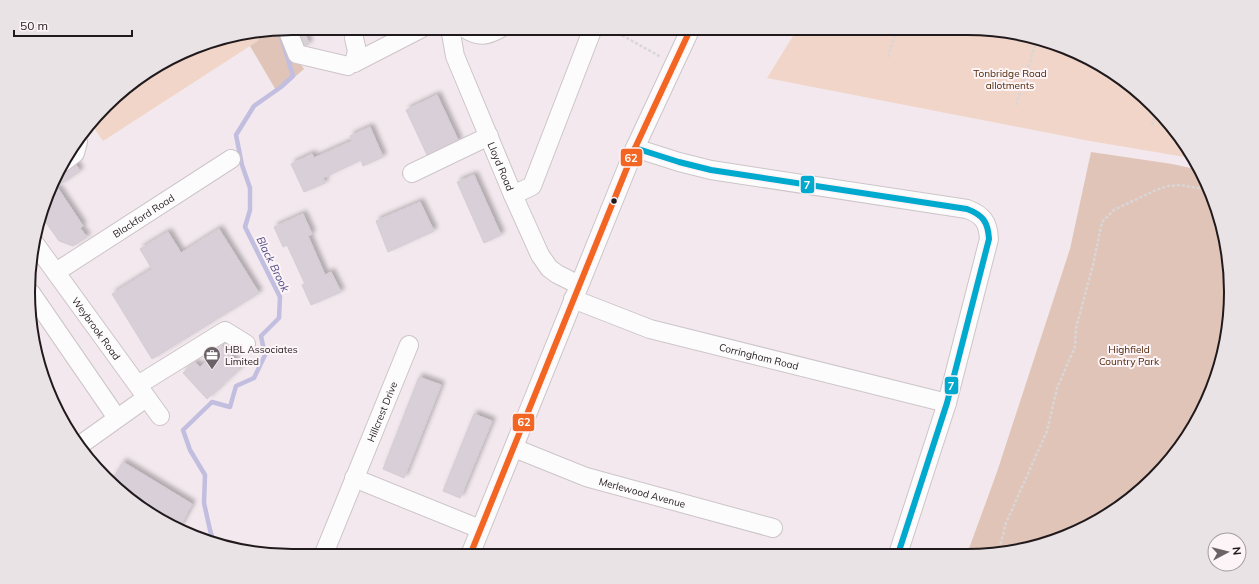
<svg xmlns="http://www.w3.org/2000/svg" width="1259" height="584" font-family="Mulish,sans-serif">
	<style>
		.green { fill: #f1d5c8 }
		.forest { fill: #e0c4b7 }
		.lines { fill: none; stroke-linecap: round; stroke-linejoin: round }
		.stream { stroke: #c2bedf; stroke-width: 4.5 }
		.building { fill: #d9cfd8; stroke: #d4cdd3; filter: url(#shadow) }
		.minor-casing { stroke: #cdc5c9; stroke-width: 20 }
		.path { stroke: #d9d6d8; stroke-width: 2.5; stroke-dasharray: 3 2; stroke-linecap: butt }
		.minor { stroke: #fdfcfc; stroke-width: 18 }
		.bus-1-casing { stroke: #fcf4f7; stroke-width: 9 }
		.bus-2-casing { stroke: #fcf4f7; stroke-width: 9 }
		.bus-1 { stroke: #00a9ce; stroke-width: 6 }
		.bus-2 { stroke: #f26522; stroke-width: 6 }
		.bus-dot { fill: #211a1d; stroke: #fcf4f7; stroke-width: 1.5 }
		.labels { text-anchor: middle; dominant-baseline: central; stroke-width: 4; stroke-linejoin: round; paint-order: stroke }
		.park-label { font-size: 10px; fill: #4e2505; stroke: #fcf4f7 }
		.street-label { font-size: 10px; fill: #211a1d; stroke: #fcf4f7 }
		.poi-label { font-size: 10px; fill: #211a1d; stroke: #fcf4f7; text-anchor: start }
		.water-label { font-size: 11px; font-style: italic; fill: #514a84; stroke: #fcf4f7 }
		.rim { fill: none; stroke: #211a1d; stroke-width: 2 }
		.line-badge { stroke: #fcf4f7; stroke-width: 1.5 }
		.badge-label { font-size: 11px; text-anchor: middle; font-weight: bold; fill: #fff }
	</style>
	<defs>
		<filter id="shadow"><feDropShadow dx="3.5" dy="-3.5" stdDeviation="2" flood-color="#0004"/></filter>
	</defs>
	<rect width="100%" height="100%" fill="#f2e8ed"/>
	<!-- green -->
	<path class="green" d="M798,28H967L1018,33L1068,48L1113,72L1154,105L1186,145L1192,155L1191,158L1090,141L767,78Z
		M257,34L259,40L250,46L103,141L92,125L118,93L160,63L207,42Z"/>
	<!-- forest -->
	<path class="forest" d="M284,29L294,55L304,69L277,92L250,46L259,40L257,34Z
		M1091,152L1172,164L1200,170L1211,191L1226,240L1231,292L1226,343L1211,393L1177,453L1128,501L1068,536L1002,554H967L997,472L1070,249Z"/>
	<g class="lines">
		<!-- stream -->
		<path class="stream" d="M214,543L210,530L204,503L205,475L190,450L183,430L212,402L230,407L236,386L254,378L265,355L261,336L279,318L280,297L245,227L250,210V188L242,165L236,135L254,106L281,87L293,76L281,36L277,30"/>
	</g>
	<!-- building -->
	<path class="building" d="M291,28H318L305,33L309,44L299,48Z
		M437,95L459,142L428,157L406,110Z
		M370,127L383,157L363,166L361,160L323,178L325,183L304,192L291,164L312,154L314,158L352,141L350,136Z
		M73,160L80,171L61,184L57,178L60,169Z
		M474,175L501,235L484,243L457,182Z
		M57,187L83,226L80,228L87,237L73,246L59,241L42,217L51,192Z
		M420,202L434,231L388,252L376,221Z
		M303,214L312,234L308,236L325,275L331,272L341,292L311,305L302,285L305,284L287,245L283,247L274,227Z
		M219,229L259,293L152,359L112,294L152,269L140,249L168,232L181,253Z
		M222,346L241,367L207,399L183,373L195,362L200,367Z
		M419,377L441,385L404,478L383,469Z
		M474,414L492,421L460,498L443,491Z
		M123,462L192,504L179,528L118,491L111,482Z"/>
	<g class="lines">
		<defs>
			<g id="minor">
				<path id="s1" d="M450,28L455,56L513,195L540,255L549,268L557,274L579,285"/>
				<path d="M464,28C479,38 487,36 501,28"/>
				<path d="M287,29L297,54L348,66"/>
				<path d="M354,38L357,51L354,63"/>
				<path d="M354,63L422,28"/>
				<path d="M635,148L679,162L711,170L967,209C983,215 988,222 989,239L947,403L898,554"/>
				<path d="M62,163L75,153L78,142"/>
				<path d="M412,173L489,136"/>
				<path d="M513,195L532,186L593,28"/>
				<path id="s2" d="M33,241L160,416"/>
				<path id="s3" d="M56,272L231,159"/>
				<path d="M31,293L117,418"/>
				<path id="s4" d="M573,299L650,329L947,403"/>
				<path d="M138,385L225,331L246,344"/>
				<path d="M80,445L146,398"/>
				<path id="s5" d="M514,448L586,477L773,528"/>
				<path d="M354,478L480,529"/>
				<path d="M470,555L635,148L691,28"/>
				<path id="s6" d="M323,556L409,345"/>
			</g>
		</defs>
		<!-- minor casing -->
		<use href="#minor" class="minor-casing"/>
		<!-- path -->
		<path class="path" d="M609,28L661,57
			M888,57L897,28
			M1016,105L1037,39
			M1152,125L1157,109
			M998,554L1006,523L1047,431L1057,388L1075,347L1076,328L1093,265L1102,222L1114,210L1156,190L1168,186L1180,185L1210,190"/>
		<!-- minor -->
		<use href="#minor" class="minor"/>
		<defs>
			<path id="bus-1" d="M635,148L679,162L711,170L967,209C983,215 988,222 989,239L947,403L898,554"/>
			<path id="bus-2" d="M470,555L635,148L691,28"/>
		</defs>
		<!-- bus-1 casing -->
		<use href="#bus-1" class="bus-1-casing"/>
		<!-- bus-2 casing -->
		<use href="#bus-2" class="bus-2-casing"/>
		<!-- bus-1 -->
		<use href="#bus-1" class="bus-1"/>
		<!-- bus-2 -->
		<use href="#bus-2" class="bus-2"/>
	</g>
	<!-- icons -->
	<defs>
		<symbol id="office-pin" viewBox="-11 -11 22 30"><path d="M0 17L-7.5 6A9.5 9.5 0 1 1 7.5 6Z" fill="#6a6266" stroke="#fcf4f7"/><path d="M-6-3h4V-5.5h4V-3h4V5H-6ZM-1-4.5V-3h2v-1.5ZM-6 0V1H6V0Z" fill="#fff"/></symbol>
	</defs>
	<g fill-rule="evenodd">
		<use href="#office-pin" x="202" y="345" width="20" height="27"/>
	</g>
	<!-- markers -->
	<circle class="bus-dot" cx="614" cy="201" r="3.5"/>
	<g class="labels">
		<!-- park labels -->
		<g class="park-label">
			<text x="1010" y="73">Tonbridge Road<tspan x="1010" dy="12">allotments</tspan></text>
			<text x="1129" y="349">Highfield<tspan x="1129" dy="12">Country Park</tspan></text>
		</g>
		<!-- street labels -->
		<g class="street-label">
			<text stroke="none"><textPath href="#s1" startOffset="148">Lloyd Road</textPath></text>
			<text stroke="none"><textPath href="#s3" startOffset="104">Blackford Road</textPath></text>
			<text stroke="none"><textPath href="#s2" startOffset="108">Weybrook Road</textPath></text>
			<text stroke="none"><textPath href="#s4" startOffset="195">Corringham Road</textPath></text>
			<text stroke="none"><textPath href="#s6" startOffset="156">Hillcrest Drive</textPath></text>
			<text stroke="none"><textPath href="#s5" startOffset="136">Merlewood Avenue</textPath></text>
		</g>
		<!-- poi labels -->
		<g class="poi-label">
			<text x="225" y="349">HBL Associates<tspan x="225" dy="12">Limited</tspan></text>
		</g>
		<!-- water labels -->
		<g class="water-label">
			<text transform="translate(273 264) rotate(64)">Black Brook</text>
		</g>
	</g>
	<!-- crop -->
	<path d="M0 0H1259V584H0ZM292 35H967A257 257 0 0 1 1224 292V292A257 257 0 0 1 967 549H292A257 257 0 0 1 35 292V292A257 257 0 0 1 292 35Z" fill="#eae3e6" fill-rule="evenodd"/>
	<path class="rim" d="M292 35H967A257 257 0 0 1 1224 292V292A257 257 0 0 1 967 549H292A257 257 0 0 1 35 292V292A257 257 0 0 1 292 35Z"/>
	<g class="line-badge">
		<rect x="620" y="148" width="23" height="19" rx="4" fill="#f26522"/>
		<rect x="800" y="175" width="15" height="19" rx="4" fill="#00a9ce"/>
		<rect x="944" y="376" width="15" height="19" rx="4" fill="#00a9ce"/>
		<rect x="512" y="413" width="23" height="19" rx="4" fill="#f26522"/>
	</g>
	<g class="badge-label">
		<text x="631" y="162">62</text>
		<text x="807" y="189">7</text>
		<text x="951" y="390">7</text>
		<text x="524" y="426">62</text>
	</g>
	<!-- north arrow -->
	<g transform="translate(1227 552) rotate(83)"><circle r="19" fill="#fcf4f7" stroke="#a49da0"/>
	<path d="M0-3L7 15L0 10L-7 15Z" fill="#6a6266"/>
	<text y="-6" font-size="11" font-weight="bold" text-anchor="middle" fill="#211a1d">N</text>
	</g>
	<!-- scale -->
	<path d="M14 30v6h118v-6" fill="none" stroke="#211a1d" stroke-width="2"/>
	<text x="20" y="30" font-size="12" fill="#211a1d" stroke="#fcf4f7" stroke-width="3" paint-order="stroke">50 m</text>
</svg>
